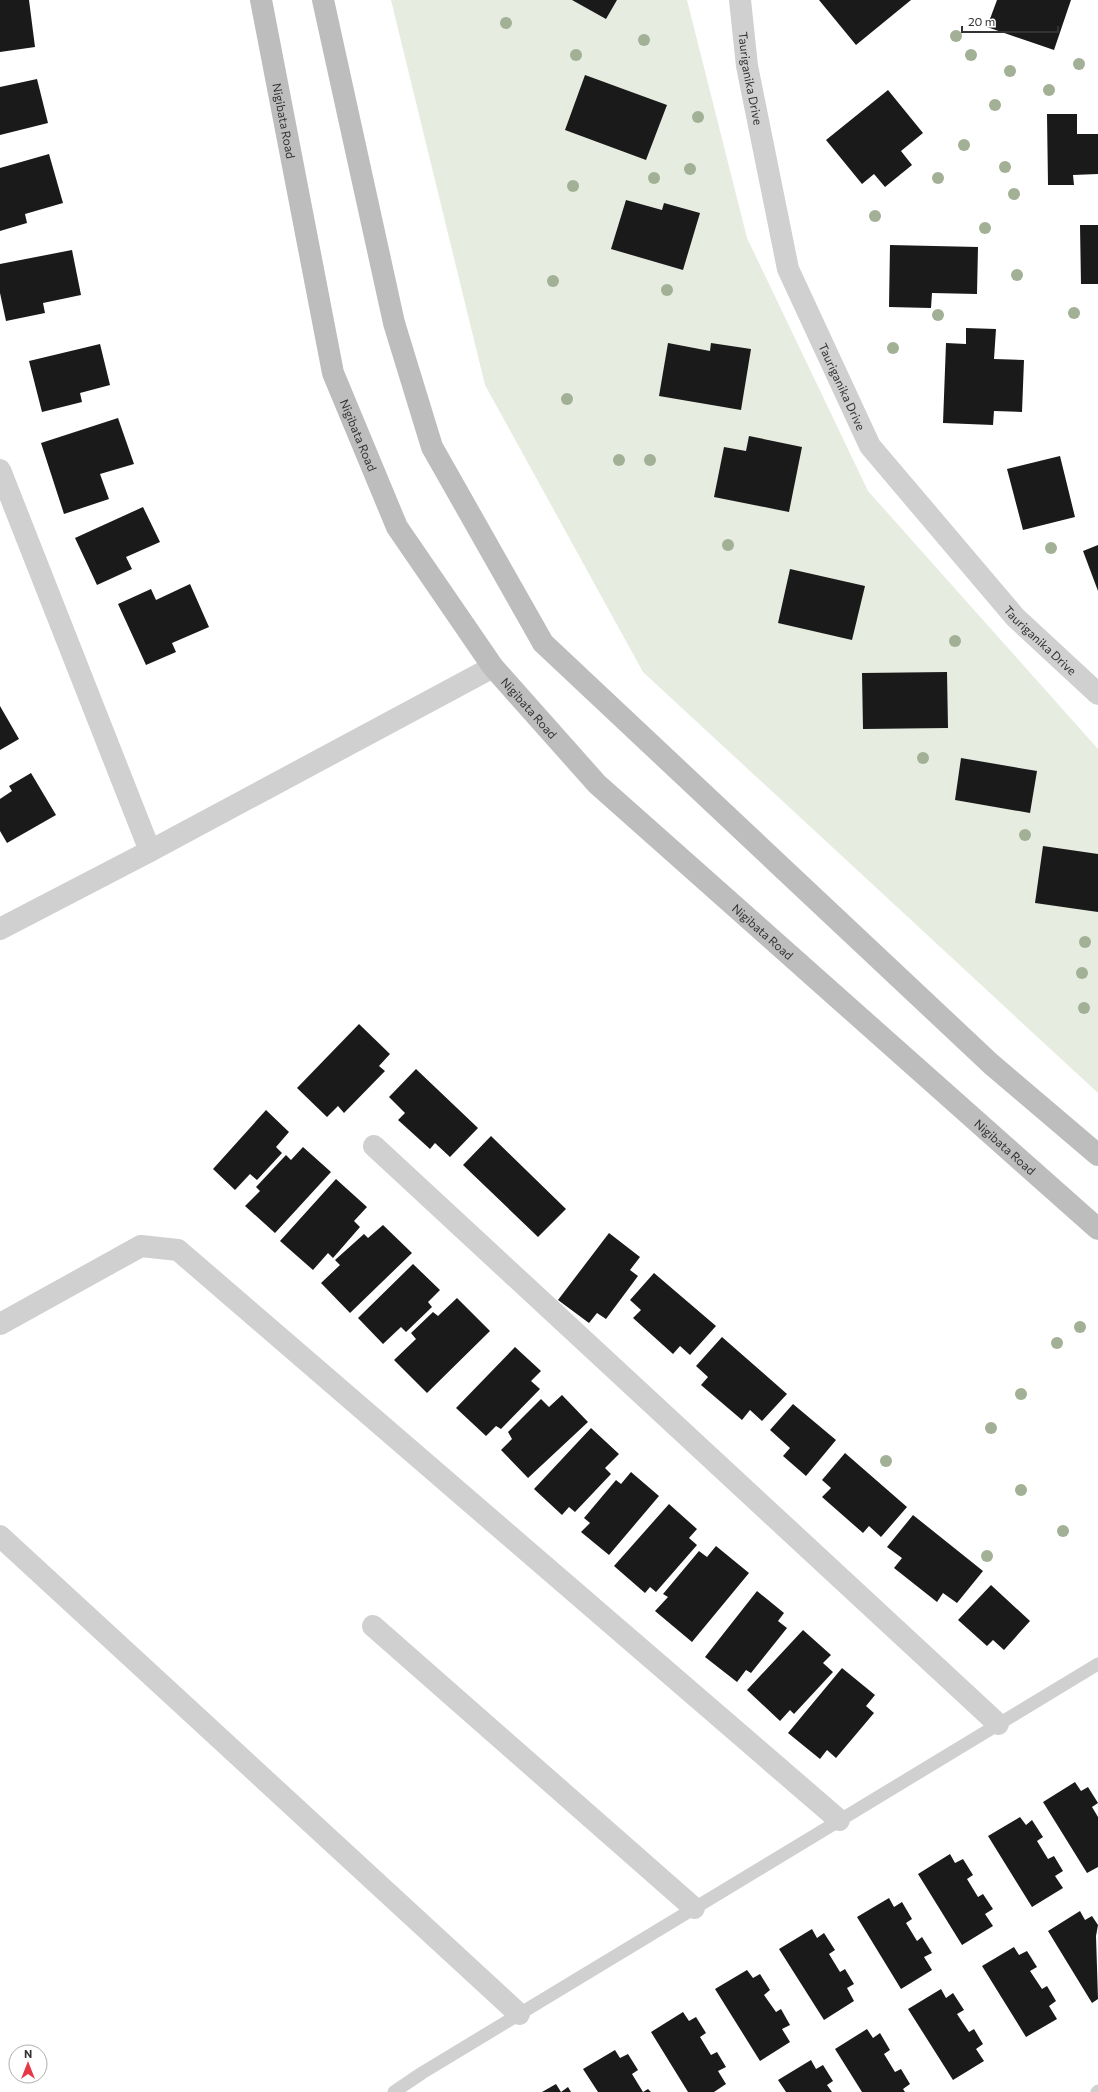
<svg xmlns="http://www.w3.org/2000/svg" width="1098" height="2092" font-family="Commissioner,sans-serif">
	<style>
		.green { fill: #e6ecdf }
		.building { fill: #1a1a1a }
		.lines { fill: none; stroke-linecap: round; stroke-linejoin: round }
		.lane { stroke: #d0d0d0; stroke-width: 13 }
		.street { stroke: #d0d0d0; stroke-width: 22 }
		.secondary { stroke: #bdbdbd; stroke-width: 22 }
		.tree { fill: #a2b095 }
		.labels { text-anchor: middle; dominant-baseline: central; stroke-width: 4; stroke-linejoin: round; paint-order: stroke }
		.street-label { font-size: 12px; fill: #333; stroke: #fff }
	</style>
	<rect width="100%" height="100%" fill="#fff"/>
	<!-- green -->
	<path class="green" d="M391,0H687L747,238L868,491L1098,749V1093L643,672L485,385Z"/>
	<!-- building -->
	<path class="building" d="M0,0H29L35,47L0,52Z
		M572,0H617L606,19Z
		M819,0H911L856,45Z
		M997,0H1071L1054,50L987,27Z
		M585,75L667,105L646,160L565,130Z
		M37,79L48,123L0,135V87Z
		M888,90L923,133L901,151L912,165L885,187L874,174L862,184L826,140Z
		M1047,114H1077V134H1098V174L1073,175L1074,185H1048Z
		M49,154L63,203L25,214L27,223L0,231V168Z
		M626,200L662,210L664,203L700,213L683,270L611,249Z
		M1080,225H1098V284H1081Z
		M890,245L978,247L977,294L932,293L931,308L889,307Z
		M72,250L81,295L43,303L45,313L6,321L0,293V264Z
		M966,328L996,329L994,359L1024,360L1022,412L994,411L993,425L943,423L946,343L966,344Z
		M668,343L710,351L711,343L751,349L741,410L659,396Z
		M100,344L110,385L80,393L82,402L42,412L29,361Z
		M118,418L134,464L100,474L109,499L64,514L41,443Z
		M749,436L802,447L789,512L714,497L724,447L746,451Z
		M1060,456L1075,517L1023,530L1007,469Z
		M143,507L160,542L126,557L132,569L97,585L75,538Z
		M1098,545V591L1083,551Z
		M790,569L865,586L852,640L778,623Z
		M190,584L209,627L172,643L176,652L146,665L118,604L151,589L156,600Z
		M947,672L948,728L863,729L862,673Z
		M0,706L19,739L0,750Z
		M961,758L1037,771L1030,813L955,800Z
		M31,773L56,815L7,843L0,831V799L12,791L9,786Z
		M1043,846L1098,854V912L1035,903Z
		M359,1024L390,1054L379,1066L385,1071L344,1113L338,1106L327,1117L297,1088Z
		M416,1069L478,1128L450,1157L435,1143L430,1149L398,1120L405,1113L389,1097Z
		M266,1110L289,1132L276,1147L282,1153L257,1180L250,1174L235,1190L213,1169Z
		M491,1136L566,1209L538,1237L463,1165Z
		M303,1147L331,1172L275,1233L245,1206L260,1191L256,1187L286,1155L291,1160Z
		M336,1179L367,1207L354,1221L360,1227L333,1258L328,1253L313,1270L280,1241Z
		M383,1225L412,1253L350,1313L321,1283L340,1265L335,1260L364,1234L368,1238Z
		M609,1233L640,1257L630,1270L638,1276L606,1319L597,1313L589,1323L558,1300Z
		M413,1264L440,1290L428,1302L432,1307L406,1332L401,1327L383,1344L358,1318Z
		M654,1273L716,1326L690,1355L680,1346L673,1354L633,1318L641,1310L630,1300Z
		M457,1298L490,1331L427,1393L394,1360L416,1339L411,1333L433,1312L438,1316Z
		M722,1337L787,1394L762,1421L750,1410L742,1420L701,1385L708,1377L696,1366Z
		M515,1347L541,1371L531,1381L540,1389L501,1429L496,1426L486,1436L456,1408Z
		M562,1395L588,1422L528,1478L501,1450L512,1439L508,1432L541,1399L549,1407Z
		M793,1404L836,1440L806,1476L783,1456L790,1448L770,1430Z
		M591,1428L619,1454L605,1468L611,1474L575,1512L569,1507L562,1515L534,1489Z
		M845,1453L907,1507L881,1537L869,1526L863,1533L822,1497L831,1488L822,1480Z
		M631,1472L659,1496L609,1555L581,1532L590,1523L584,1518L616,1480L621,1484Z
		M669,1504L697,1529L689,1538L697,1545L656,1592L650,1587L645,1593L614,1566Z
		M913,1515L983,1571L957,1603L943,1593L937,1602L894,1568L902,1558L887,1547Z
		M716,1546L749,1573L692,1642L655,1611L668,1597L663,1594L699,1551L707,1557Z
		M991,1585L1030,1621L1004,1650L993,1640L987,1646L958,1620Z
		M757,1591L784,1613L778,1621L787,1628L751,1673L746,1670L737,1682L705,1657Z
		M803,1630L831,1655L823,1663L833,1672L794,1714L790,1710L780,1721L747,1690Z
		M842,1668L875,1695L866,1706L874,1713L836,1758L827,1750L820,1759L788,1733Z
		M1075,1782L1081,1791L1088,1787L1098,1803L1092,1807L1098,1817V1867L1087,1873L1043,1802Z
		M1020,1817L1026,1825L1032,1820L1043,1837L1037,1841L1048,1859L1054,1856L1063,1871L1055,1876L1063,1888L1032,1907L988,1836Z
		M950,1854L955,1863L963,1859L973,1875L967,1879L978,1897L983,1894L993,1909L985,1914L993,1926L962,1945L918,1874Z
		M889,1898L894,1907L902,1902L912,1919L906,1923L917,1941L922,1937L932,1953L924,1957L932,1970L901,1989L857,1917Z
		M1080,1911L1085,1920L1092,1916L1098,1925L1096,1936L1098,1999L1092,2003L1048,1931Z
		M812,1929L817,1938L824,1933L835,1950L829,1954L840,1972L845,1969L854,1984L847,1988L854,2001L824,2020L779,1949Z
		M1014,1947L1019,1955L1027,1951L1037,1967L1030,1971L1042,1989L1047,1986L1056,2001L1049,2006L1057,2019L1026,2037L982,1966Z
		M747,1970L753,1978L760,1974L770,1990L764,1995L776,2012L781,2009L790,2025L782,2029L790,2042L760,2061L715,1989Z
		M941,1989L946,1998L953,1993L964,2010L957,2014L969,2032L974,2029L983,2044L976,2049L984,2061L953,2080L908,2009Z
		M683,2012L689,2021L696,2017L706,2033L700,2037L711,2055L717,2052L726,2067L718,2071L726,2084L714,2092H688L651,2032Z
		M867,2029L873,2038L880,2033L890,2050L884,2054L895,2072L901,2069L910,2084L903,2089L905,2092H862L835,2049Z
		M615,2050L620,2058L628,2054L638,2070L632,2074L643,2092L648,2089L651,2092H598L583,2069Z
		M811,2060L816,2069L823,2065L833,2081L827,2085L832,2092H786L778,2080Z
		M556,2084L561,2092H542Z
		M568,2087L571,2092H561Z"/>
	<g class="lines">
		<!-- lane -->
		<path class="lane" d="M394,2092L422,2073L1098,1664
			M1097,2092L1098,2091"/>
		<!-- street -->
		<g class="street">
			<path id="s1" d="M740,0L747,66L788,269L870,446L1015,617L1098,694"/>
			<path d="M0,470L150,851"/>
			<path d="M0,929L150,851L493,667"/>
			<path d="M374,1146L998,1724"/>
			<path d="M0,1324L141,1246L178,1250L839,1820"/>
			<path d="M0,1536L519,2014"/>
			<path d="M373,1626L694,1908"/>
		</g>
		<!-- secondary -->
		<g class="secondary">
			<path id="s2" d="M261,0L333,373L397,527L493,667L597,784L1098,1229"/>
			<path d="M323,0L394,323L432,447L543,643L991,1064L1098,1155"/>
		</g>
	</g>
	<!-- trees -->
	<g class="tree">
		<circle cx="506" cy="23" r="6"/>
		<circle cx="956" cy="36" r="6"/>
		<circle cx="644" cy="40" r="6"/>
		<circle cx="576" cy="55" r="6"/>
		<circle cx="971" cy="55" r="6"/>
		<circle cx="1079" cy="64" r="6"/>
		<circle cx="1010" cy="71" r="6"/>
		<circle cx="1049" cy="90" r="6"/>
		<circle cx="995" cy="105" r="6"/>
		<circle cx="698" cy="117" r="6"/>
		<circle cx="964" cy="145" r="6"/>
		<circle cx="1005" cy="167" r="6"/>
		<circle cx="690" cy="169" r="6"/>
		<circle cx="654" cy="178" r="6"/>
		<circle cx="938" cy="178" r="6"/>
		<circle cx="573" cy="186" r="6"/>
		<circle cx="1014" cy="194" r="6"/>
		<circle cx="875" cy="216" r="6"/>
		<circle cx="985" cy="228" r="6"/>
		<circle cx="1017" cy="275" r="6"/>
		<circle cx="553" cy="281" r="6"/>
		<circle cx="667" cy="290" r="6"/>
		<circle cx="1074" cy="313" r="6"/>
		<circle cx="938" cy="315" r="6"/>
		<circle cx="893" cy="348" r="6"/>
		<circle cx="567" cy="399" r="6"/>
		<circle cx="619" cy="460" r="6"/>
		<circle cx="650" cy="460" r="6"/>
		<circle cx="728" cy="545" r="6"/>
		<circle cx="1051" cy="548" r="6"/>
		<circle cx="955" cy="641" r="6"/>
		<circle cx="923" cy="758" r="6"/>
		<circle cx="1025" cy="835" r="6"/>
		<circle cx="1085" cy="942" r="6"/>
		<circle cx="1082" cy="973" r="6"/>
		<circle cx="1084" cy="1008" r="6"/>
		<circle cx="1080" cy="1327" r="6"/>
		<circle cx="1057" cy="1343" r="6"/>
		<circle cx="1021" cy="1394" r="6"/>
		<circle cx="991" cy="1428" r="6"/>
		<circle cx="886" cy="1461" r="6"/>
		<circle cx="1021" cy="1490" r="6"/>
		<circle cx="1063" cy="1531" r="6"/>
		<circle cx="987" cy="1556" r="6"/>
	</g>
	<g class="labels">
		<!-- street labels -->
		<g class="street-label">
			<text stroke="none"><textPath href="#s1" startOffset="79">Tauriganika Drive</textPath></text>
			<text stroke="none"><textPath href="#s2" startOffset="123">Nigibata Road</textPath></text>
			<text stroke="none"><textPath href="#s1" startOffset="403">Tauriganika Drive</textPath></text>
			<text stroke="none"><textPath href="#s2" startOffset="447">Nigibata Road</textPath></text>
			<text stroke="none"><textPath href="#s1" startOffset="727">Tauriganika Drive</textPath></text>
			<text stroke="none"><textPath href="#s2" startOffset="771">Nigibata Road</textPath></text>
			<text stroke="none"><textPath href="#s2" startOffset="1095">Nigibata Road</textPath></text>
			<text stroke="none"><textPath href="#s2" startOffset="1419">Nigibata Road</textPath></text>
		</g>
	</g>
	<!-- north arrow -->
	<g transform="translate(28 2064)"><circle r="19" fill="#ffffff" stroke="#adadad"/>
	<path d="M0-3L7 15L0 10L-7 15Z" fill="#e63946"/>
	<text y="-6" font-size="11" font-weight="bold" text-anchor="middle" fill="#333333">N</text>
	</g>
	<!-- scale -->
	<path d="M962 26v6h96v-6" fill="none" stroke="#333333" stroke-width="2"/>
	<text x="968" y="26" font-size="12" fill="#333333" stroke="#ffffff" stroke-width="3" paint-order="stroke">20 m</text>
</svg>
